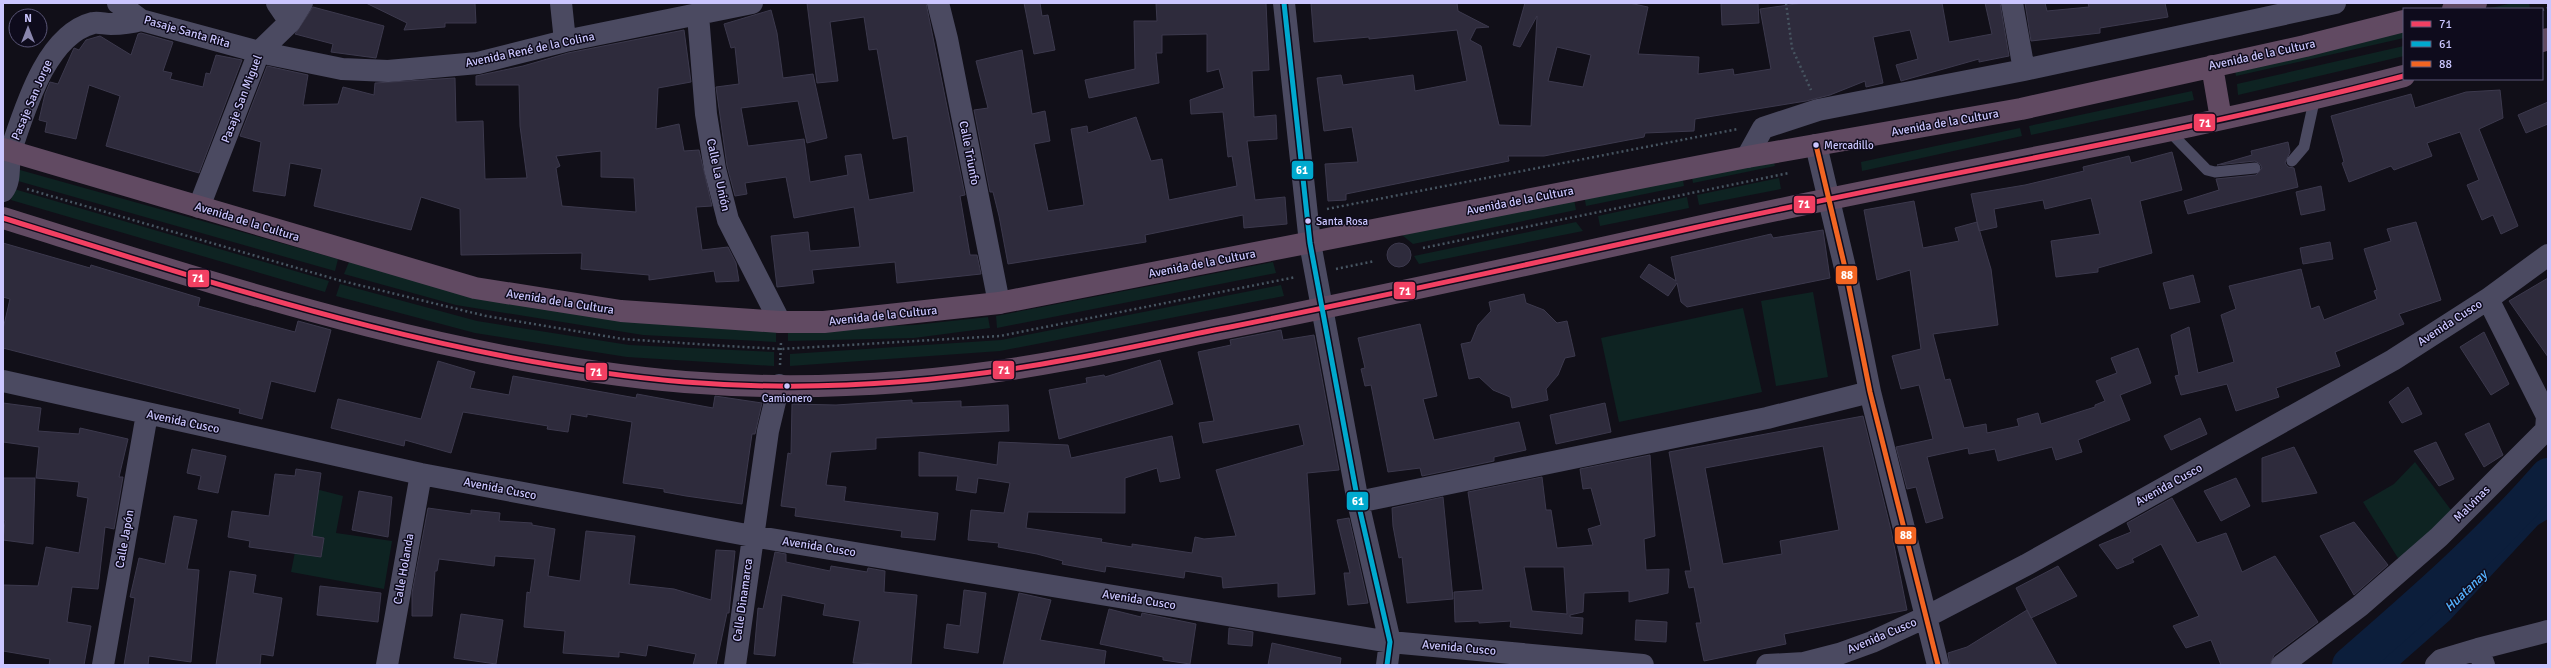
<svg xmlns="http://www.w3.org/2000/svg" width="2551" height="668" font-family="Signika,sans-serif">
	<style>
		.green { fill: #0e2322 }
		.water { fill: #0c1e3b }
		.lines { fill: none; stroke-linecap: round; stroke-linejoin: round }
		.river { stroke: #0c1e3b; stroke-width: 36 }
		.building { fill: #2e2b3c; stroke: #3c394d; fill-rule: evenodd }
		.path { stroke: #475561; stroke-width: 2.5; stroke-dasharray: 2 3; stroke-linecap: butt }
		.lane { stroke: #4b4a61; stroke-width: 11 }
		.street { stroke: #4b4a61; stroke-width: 22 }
		.highway { stroke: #614a62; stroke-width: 22 }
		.bus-1-casing { stroke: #0e0b1c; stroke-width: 8 }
		.bus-2-casing { stroke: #0e0b1c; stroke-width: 8 }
		.bus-3-casing { stroke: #0e0b1c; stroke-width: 8 }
		.bus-1 { stroke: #f24062; stroke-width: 5 }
		.bus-2 { stroke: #00a9ce; stroke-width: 5 }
		.bus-3 { stroke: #f26522; stroke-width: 5 }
		.bus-dot { fill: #cbc6ff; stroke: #0e0b1c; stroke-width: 1.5 }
		.labels { text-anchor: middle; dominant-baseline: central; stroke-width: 3; stroke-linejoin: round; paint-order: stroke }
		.bus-label { font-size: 11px; fill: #cbc6ff; stroke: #0e0b1c; text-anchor: start }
		.street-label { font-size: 12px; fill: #cbc6ff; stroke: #0e0b1c }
		.water-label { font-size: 13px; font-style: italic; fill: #54b2ff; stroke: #0e0b1c }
		.line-badge { stroke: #0e0b1c; stroke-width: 1.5 }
		.badge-label { font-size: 11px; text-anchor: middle; font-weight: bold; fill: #fff }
	</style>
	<rect width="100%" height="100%" fill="#110f18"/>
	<!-- green -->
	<path class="green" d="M2513,3H2529L2530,9H2486Z
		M2404,27V38L2236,76L2234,64Z
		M2404,46V56L2238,95L2237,84Z
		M2192,91L2194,100L2031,135L2029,126Z
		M2020,128L2022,136L1862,171L1861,162Z
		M1772,156L1775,166L1693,183L1691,172Z
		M20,170L338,259L335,271L18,181Z
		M1682,175L1684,186L1586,206L1584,195Z
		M1779,178L1781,189L1699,205L1697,195Z
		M14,189L329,281L325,292L11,200Z
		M1687,197L1689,208L1600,226L1598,216Z
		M1574,199L1576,210L1413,244L1402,235Z
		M1576,222L1583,231L1419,264L1414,256Z
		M349,262L459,293L776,330V342L643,335L456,305L344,274Z
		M1273,262L1276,273L997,328L996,316Z
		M340,284L477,321L629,345L774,352V366L627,357L475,333L336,296Z
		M1281,285L1284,296L1000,351L790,366V354L1001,340Z
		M1813,292L1828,377L1776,386L1761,301Z
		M1743,308L1762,392L1619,422L1601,338Z
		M988,317L990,328L914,338L788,341V330L914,325Z
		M2415,462L2454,514L2401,563L2363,502L2394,484Z
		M308,487L343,496L336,533L392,541L384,589L291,572Z"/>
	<!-- water -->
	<path class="water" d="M2548,476V519L2538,525L2450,620L2399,665H2350C2419,605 2488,545 2548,476Z"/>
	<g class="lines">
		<!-- river -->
		<path class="river" d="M2350,665C2419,605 2488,545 2548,476"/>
	</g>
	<!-- building -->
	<path class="building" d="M366,3H475L476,23H445V27L404,30L407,23Z
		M807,3H926L965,195L960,196L970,255H977L981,274L897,283L895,262L812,270L814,283L777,287L771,236L808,232L810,251L860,247L854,207L794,218L786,177L745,183L747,194L735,196L727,166L716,87L739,84L735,47L731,48L724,24L771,10L777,33L783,78L813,74L827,138L807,143L798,101L741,108L748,146L804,139L810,182L848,175L845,156L861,154L869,200L914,192L907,136L893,139L877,49L869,50L864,17L830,22L838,81L817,83Z
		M1024,3H1040L1042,16L1048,15L1055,50L1034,54Z
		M1156,3H1266L1269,70L1252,71L1254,117L1276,115L1277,139L1247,141L1255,200L1285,197L1287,224L1244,228L1243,215L1145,235L1146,242L1008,264L999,216L993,192H990L974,110L988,108L976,61L1022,50L1032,114L1045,111L1050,141L1034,144L1048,211L1084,205L1071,129L1087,126L1088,133L1136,117L1151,161L1162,159L1169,200L1237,186L1232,156L1228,157L1223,112L1191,114L1190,100L1224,88L1219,69L1207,72V34L1162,35V53H1156L1159,83L1089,98L1085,80L1135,69L1134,21H1157Z
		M1311,3H1457L1458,11L1489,27L1476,28L1470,40L1481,46L1499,125L1531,126L1537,16L1520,47L1513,45L1525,3H1629L1648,7L1638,54L1699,57L1698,74L1733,69L1734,75L1771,69L1760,9L1803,3H1942L1949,42L1992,34L1985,3H2000L2009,56L1979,62V59L1901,81L1896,65L1918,59L1910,30L1873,37L1883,83L1866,87L1865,81L1830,95L1806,101L1695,119L1694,131L1645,133L1644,137L1544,156H1508L1509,161L1346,194V200L1328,201L1325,164L1358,162L1352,127L1324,131L1317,78L1341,75L1343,85L1413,75L1415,91L1467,81L1457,30L1369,39V37L1314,42ZM1557,47L1591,55L1583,87L1548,81Z
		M1721,3H1758L1759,23L1722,25Z
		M2025,3H2045L2047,11L2089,7L2088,3H2165L2168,17L2100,28V33L2031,41Z
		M313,7L384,26L376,58L331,52L333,44L295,34Z
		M684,30L691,82L658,88L656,129L679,124L684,151L699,150L712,206L696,207L702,250L728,247L736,263L739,281L716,282L714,271L649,280V275L581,269L582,253L461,255L460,209L421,197L411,230L314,206L322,169L290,163L285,196L253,191L261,142L240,136L267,66L308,75L303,105L338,104L343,87L374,95L375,83L455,78L456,122L483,121L485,179L527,178L520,126L519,85H476V76L523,66L568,53ZM601,151V177L634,178L636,212L562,206L556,168L560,166L556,156Z
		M141,33L173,42L163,71L172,73L170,79L203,87L206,73L210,74L216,55L242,60L199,173L106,146L120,96L89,85L76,139L45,132L47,122L39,120L45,94L50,82L58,84L74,48L79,50L86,40L100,36L131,55L138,34Z
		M2500,90L2503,118L2479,129L2518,226L2501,234L2493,215L2482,220L2467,185L2479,180L2460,132L2427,143L2432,156L2394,170L2391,166L2349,182L2342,163L2344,162L2331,116L2411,94L2415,108L2466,92Z
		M2548,102V124L2526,133L2518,115Z
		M2288,142L2290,152L2285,163L2288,167L2294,168L2298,187L2188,214L2184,201L2219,190L2216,179L2256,175L2262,168L2260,164L2255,161L2217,165L2252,155L2251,151Z
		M2172,152L2182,190L2140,201L2152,253L2098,268V272L2056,277L2051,241L2100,234L2091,198L2045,209L2043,200L1994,209L1997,227L1979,231L1971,194L2025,185L2084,171L2083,167L2129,156L2131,163Z
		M2321,186L2325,210L2301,215L2296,192Z
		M1914,201L1923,248L1959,241L1955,228L1977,222L1991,269L1998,325L1933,334L1945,380L1950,379L1964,428L1986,424L1987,433L2019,426L2017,419L2038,413L2041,424L2095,407V405L2105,401L2096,381L2117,373L2111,358L2138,348L2151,383L2120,395L2130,420L2078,440L2082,452L2056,460L2052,447L1998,461L1995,449L1969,454L1968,448L1927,457L1943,518L1926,523L1916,487L1907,489L1896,447L1933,439L1919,385L1901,389L1892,356L1921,349L1910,270L1877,280L1864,210Z
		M2416,222L2441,300L2399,314L2404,324L2335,352L2340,366L2276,388L2279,397L2236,411L2227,384L2181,395L2175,376L2179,375L2171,335L2189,327L2198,373L2234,362L2221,315L2236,309L2229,286L2301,269L2311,309L2319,306L2324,320L2377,299L2374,291L2377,290L2364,249L2391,241L2387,229Z
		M1823,230L1830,278L1687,307L1681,302L1677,283L1668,296L1640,277L1649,264L1676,281L1671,257L1771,234L1773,238Z
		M2330,242L2333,259L2303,264L2300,248Z
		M3,243L90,268L91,265L200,298L198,306L295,332L298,321L331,330L315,392L271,381L262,419L239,413L240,409L3,348V329L10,299L3,297Z
		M1387 255a12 12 0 1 1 24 0a12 12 0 1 1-24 0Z
		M2193,275L2200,302L2170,309L2163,283Z
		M2548,278V357L2509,301Z
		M1524,294L1526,303L1544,310L1557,323L1567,321L1575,356L1565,358L1558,375L1546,389L1548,400L1512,408L1510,397L1493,390L1479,377L1469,379L1461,344L1471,342L1478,325L1491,311L1489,302Z
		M1420,324L1437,396L1423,399L1434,440L1519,422L1526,450L1494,457V461L1422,476L1420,468L1388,472L1371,385L1365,386L1361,369L1365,368L1358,338Z
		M1281,330L1283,340L1314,335L1339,470L1307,473L1315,594L1278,597V583L1223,588L1222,577L1185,571L1184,578L1106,566L1105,572L1062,564L1063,561L1037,554L998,547L999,543L968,540L971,510L1004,513L1010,483L978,478L976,493L956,490L958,476H919V452L997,465L999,442L1068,445L1071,458L1172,436L1180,478L1160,482L1157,468L1125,478V513L1028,512L1026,528L1102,539L1101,542L1132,547V544L1192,553L1195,537L1204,539L1236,536L1216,470L1304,445L1299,424L1203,443L1199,423L1214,421L1198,352L1231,345L1230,340Z
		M2484,332L2509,384L2491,395L2460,347Z
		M1160,360L1173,404L1059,439L1049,390L1087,383L1086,378L1104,375L1105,377Z
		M438,361L475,372L470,388L509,395L513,376L636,398L637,394L713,408L715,396L762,403L755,434H752L742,504L686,496L664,492V489L623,483L632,422L587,414V417L571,414L568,432L547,429L548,426L463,412L451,453L405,440L404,446L331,428L338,399L421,419Z
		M2408,387L2422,414L2402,423L2389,402Z
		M912,400V403L961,401V407L1008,405L1009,431L876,438V449L831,452L826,485L846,487L844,501L938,513L935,540L901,537L902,531L795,516L796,508L781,506L788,453L791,454L792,404L836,405Z
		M3,403L41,408L38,431L79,434L80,428L128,439L119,477H123L114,529L105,527L98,589L72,587L67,622L91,626L84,665H49L50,659L3,651V585L38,586L46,547L79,553L88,498L77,496L79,482L36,478L39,447L3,442Z
		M1605,403L1611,432L1556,444L1550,415Z
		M1863,416L1891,530L1907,610L1784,634L1786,644L1704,661L1696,623H1701L1694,587L1689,588L1685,571H1691L1669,452ZM1823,446L1839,530L1780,541L1782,554L1723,564L1705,468Z
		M2200,418L2207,434L2171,450L2164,436Z
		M2489,423L2503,455L2484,467L2465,434Z
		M2436,442L2454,479L2439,486L2414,451Z
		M2294,447L2317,493L2262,502V458Z
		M192,449L226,456L218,493L198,489L201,476L187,473Z
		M1650,455L1655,536L1644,539L1646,570L1669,569L1668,593L1629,602V591L1584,593L1583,612L1570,615V617L1583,618L1582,634L1510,627L1511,621L1479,623V621L1455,622L1454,592L1483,590L1468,492L1542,477L1546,510H1551L1557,548L1593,545L1588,529L1601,525L1591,488L1583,489L1580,469ZM1524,567H1564L1567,614L1532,611Z
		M296,469L321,473L312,536L324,538L321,557L249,547L250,541L228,537L232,511L269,516L275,474L295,476Z
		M3,478H35L33,544L3,540L5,521L3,520Z
		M2236,478L2250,506L2221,521L2204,491Z
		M359,491L392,497L388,537L352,530Z
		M1443,497L1453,599L1407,603L1402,557L1399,558L1393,526L1392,508Z
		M2172,498L2197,543L2226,533L2242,572L2275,556L2318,622L2274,655L2270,665H2221L2211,640L2186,648L2173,626L2199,616L2161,544L2132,559L2134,562L2117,569L2099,545L2131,532L2127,523Z
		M428,508L471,514V510L500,513L499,521L532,523V525L555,529L548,576L580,581L586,531L635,536L629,584L674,589L711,600L716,550L735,551L729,613H727L716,665H693L696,654L648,645L646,656L619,652V657L563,653L565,631L524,627L527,592L530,593L535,559L495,556L494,566L439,559L437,571H435L432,616H412V593Z
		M174,516L197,520L187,569L199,570L191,662L149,656L148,665H124L135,598L130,597L139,558L165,564Z
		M1349,518L1368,603L1348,605L1344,573H1350L1337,520Z
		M2354,522L2388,565L2354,595L2320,536Z
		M775,552L786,554V562L830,571L831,566L867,572L868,568L885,571L884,592L917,595L911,665L853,663L860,621L823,615L825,604L782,595L775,656L754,654L758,608L763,609Z
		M2058,566L2077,596L2031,618L2016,588Z
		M230,571L256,575L253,593L282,598L273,656L261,654L260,665H216Z
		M320,586L381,593L378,622L317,615Z
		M964,590L986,593L978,653L944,648L947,624L960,626Z
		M1019,593L1051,600L1040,640L1106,651L1104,665H1003Z
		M1109,609L1141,617L1142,613L1196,624L1190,664L1163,660V657L1100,644Z
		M2027,610L2057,665H1950L1948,653L1967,647Z
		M461,614L503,620L496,664L454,658Z
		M1636,620L1667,622L1666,642L1635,640Z
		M1229,628L1253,632L1252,646L1228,644Z
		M1272,643L1341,658L1340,665H1268Z"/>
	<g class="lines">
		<!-- path -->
		<path class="path" d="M1786,3L1792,48L1811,90
			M2542,10L2548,8
			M27,189L338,280L486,316L623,339L726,346L781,349L1000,336L1296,277
			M1327,209L1738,129
			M1423,248L1789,173
			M1336,269L1375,261
			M780,365L781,342"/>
		<!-- lane -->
		<path class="lane" d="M2168,130L2207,170L2215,172L2255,168
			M2292,161L2304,147L2315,97"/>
		<!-- street -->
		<path class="street" d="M118,3L141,20L259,52L342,69L388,71L478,63L565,41L752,3
			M277,3L290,22
			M561,3L565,41
			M938,3L947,39L999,303
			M1284,3L1310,243L1358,502L1390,642L1387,665
			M2012,3L2024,70
			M698,15L706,114L715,169L728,220L780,322
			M1816,145L1846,272L1870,392L1938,665
			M1747,157L1763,128L1818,110L2024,70L2335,3
			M3,191C12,179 7,163 11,150C25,109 46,35 93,23C99,22 105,24 111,24C121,24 131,23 141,20
			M199,207L259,52L290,22L302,3
			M3,381L421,474L752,536L1390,642L1643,665
			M1358,502L1767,418L1870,392
			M103,665L147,414
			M387,665L421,474
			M735,665L768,431L779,385
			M1767,665L1804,663L1839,654L1872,642L1926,617L2026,565L2393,360L2488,299L2548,255
			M2282,665L2360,606L2439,537L2546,430L2547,416L2488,299
			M2436,665L2441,660L2478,649
			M2484,665L2478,649L2548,631"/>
		<!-- highway -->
		<path class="highway" d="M2453,9L2476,3
			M2542,41L2548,39
			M2212,66L2221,119
			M3,149L475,288L621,311L780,322H824L999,303L1747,157L2021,109L2305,46L2404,21
			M3,218C226,287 451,362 685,382C811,392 941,383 1065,360C1122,350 1178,337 1235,326C1388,295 1540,262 1693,228C1929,175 2169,137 2404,76"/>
		<defs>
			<path id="bus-1" d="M3,218C226,287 451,362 685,382C811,392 941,383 1065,360C1122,350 1178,337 1235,326C1388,295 1540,262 1693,228C1929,175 2169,137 2404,76"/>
			<path id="bus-2" d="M1284,3L1310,243L1358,502L1390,642L1387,665"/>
			<path id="bus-3" d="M1816,145L1846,272L1870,392L1938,665"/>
		</defs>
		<!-- bus-1 casing -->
		<use href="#bus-1" class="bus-1-casing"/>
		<!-- bus-2 casing -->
		<use href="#bus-2" class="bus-2-casing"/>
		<!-- bus-3 casing -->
		<use href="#bus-3" class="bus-3-casing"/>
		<!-- bus-1 -->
		<use href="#bus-1" class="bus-1"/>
		<!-- bus-2 -->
		<use href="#bus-2" class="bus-2"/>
		<!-- bus-3 -->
		<use href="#bus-3" class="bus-3"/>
	</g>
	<!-- markers -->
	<g class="bus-dot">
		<circle cx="1816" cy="145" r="3.5"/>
		<circle cx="1308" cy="221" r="3.5"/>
		<circle cx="787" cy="386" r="3.5"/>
	</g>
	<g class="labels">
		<!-- bus labels -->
		<g class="bus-label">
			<text x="1824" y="145">Mercadillo</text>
			<text x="1316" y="221">Santa Rosa</text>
			<text x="787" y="398" text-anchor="middle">Camionero</text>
		</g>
		<!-- street labels -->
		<g class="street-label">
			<text transform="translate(187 32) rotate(16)">Pasaje Santa Rita</text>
			<text transform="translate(530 50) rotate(-12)">Avenida René de la Colina</text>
			<text transform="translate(2262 55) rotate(-12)">Avenida de la Cultura</text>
			<text transform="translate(242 99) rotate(-69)">Pasaje San Miguel</text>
			<text transform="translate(32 100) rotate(-67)">Pasaje San Jorge</text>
			<text transform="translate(1945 123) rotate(-10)">Avenida de la Cultura</text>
			<text transform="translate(969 153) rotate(79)">Calle Triunfo</text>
			<text transform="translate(718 175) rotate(78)">Calle La Unión</text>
			<text transform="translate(1520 201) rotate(-11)">Avenida de la Cultura</text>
			<text transform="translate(247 222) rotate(17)">Avenida de la Cultura</text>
			<text transform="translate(1202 264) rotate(-11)">Avenida de la Cultura</text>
			<text transform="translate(560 302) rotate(9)">Avenida de la Cultura</text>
			<text transform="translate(883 316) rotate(-6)">Avenida de la Cultura</text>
			<text transform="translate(2450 323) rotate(-33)">Avenida Cusco</text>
			<text transform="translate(183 422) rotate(12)">Avenida Cusco</text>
			<text transform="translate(2169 485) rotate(-29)">Avenida Cusco</text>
			<text transform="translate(500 489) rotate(11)">Avenida Cusco</text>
			<text transform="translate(2472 504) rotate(-45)">Malvinas</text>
			<text transform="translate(125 539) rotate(-80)">Calle Japón</text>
			<text transform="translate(819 547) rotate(9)">Avenida Cusco</text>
			<text transform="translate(404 569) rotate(-80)">Calle Holanda</text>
			<text transform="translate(743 600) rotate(-82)">Calle Dinamarca</text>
			<text transform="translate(1139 600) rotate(9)">Avenida Cusco</text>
			<text transform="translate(1882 636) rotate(-23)">Avenida Cusco</text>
			<text transform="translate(1459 648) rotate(5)">Avenida Cusco</text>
		</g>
		<!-- water labels -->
		<g class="water-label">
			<text transform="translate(2466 591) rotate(-44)">Huatanay</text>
		</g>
	</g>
	<g class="line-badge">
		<rect x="2193" y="113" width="23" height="19" rx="4" fill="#f24062"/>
		<rect x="1291" y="160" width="23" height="20" rx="4" fill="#00a9ce"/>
		<rect x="1793" y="195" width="23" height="19" rx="4" fill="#f24062"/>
		<rect x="1835" y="265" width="23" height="20" rx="4" fill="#f26522"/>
		<rect x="187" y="269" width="23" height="19" rx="4" fill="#f24062"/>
		<rect x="1393" y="281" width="23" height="19" rx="4" fill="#f24062"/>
		<rect x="992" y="360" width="23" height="20" rx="4" fill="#f24062"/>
		<rect x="585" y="362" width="23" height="19" rx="4" fill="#f24062"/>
		<rect x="1346" y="491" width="23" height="20" rx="4" fill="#00a9ce"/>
		<rect x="1894" y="526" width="23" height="19" rx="4" fill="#f26522"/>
	</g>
	<g class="badge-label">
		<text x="2205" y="127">71</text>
		<text x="1302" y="174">61</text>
		<text x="1804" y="208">71</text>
		<text x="1847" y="279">88</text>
		<text x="198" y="282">71</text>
		<text x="1405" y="295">71</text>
		<text x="1004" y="374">71</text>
		<text x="596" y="376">71</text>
		<text x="1358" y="505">61</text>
		<text x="1906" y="539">88</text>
	</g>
	<!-- border -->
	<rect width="2551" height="668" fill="none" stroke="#cbc6ff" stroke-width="8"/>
	<!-- legend -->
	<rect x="2403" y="8" width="140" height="72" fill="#0e0b1c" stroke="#5a5677"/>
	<rect x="2411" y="21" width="20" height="6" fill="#f24062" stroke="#5a5677"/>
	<text x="2439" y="28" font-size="12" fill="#cbc6ff">71</text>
	<rect x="2411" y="41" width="20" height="6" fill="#00a9ce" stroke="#5a5677"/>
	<text x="2439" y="48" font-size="12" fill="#cbc6ff">61</text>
	<rect x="2411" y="61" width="20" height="6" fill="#f26522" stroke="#5a5677"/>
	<text x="2439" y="68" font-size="12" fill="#cbc6ff">88</text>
	<!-- north arrow -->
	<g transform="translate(28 28)"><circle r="19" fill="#0e0b1c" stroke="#5a5677"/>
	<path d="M0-3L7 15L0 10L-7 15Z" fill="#8a86ae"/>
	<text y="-6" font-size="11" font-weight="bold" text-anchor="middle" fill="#cbc6ff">N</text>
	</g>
</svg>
